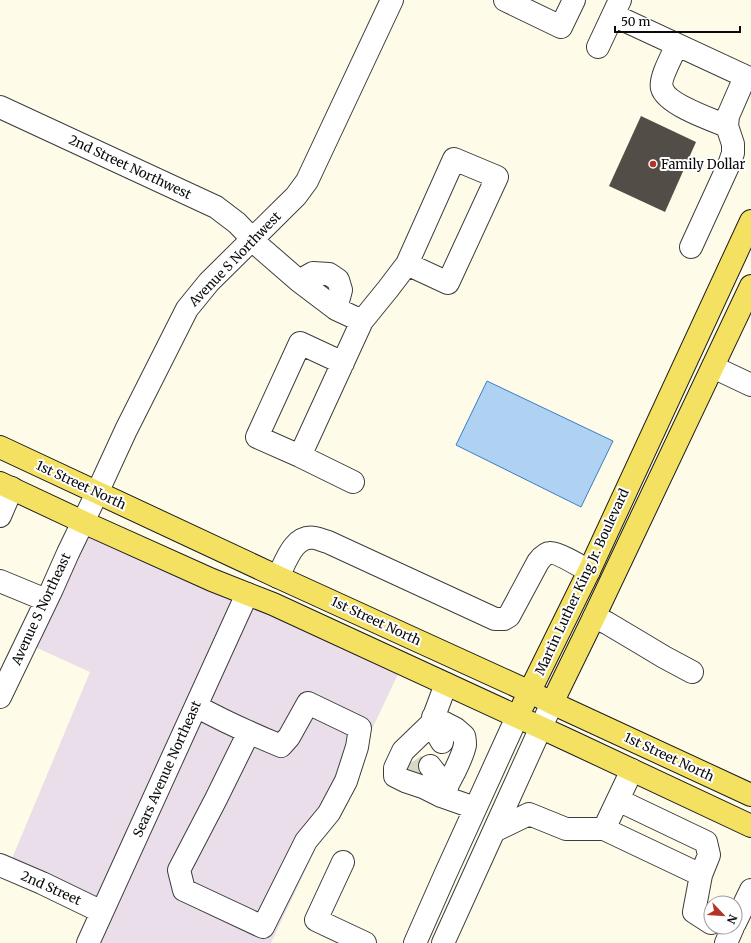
<svg xmlns="http://www.w3.org/2000/svg" width="751" height="943" font-family="Merriweather,serif">
	<style>
		.industrial { fill: #e9dee9 }
		.water { fill: #afd2f3; stroke: #387ec8 }
		.building { fill: #524d47 }
		.lines { fill: none; stroke-linecap: round; stroke-linejoin: round }
		.minor-tunnel { stroke: #d9d8c7; stroke-width: 22; stroke-dasharray: 22 11; stroke-linecap: butt }
		.minor-casing { stroke: #3d3d3d; stroke-width: 24 }
		.major-casing { stroke: #1b1b1b; stroke-width: 24 }
		.minor { stroke: #fff; stroke-width: 22 }
		.major { stroke: #f4e162; stroke-width: 22 }
		.poi-dot { fill: #b43228; stroke: #fff; stroke-width: 1.5 }
		.labels { text-anchor: middle; dominant-baseline: central; stroke-width: 4; stroke-linejoin: round; paint-order: stroke }
		.poi-label { font-size: 13px; fill: #0a0a0a; stroke: #fff; text-anchor: start }
		.street-label { font-size: 13px; fill: #0a0a0a; stroke: #fff }
	</style>
	<rect width="100%" height="100%" fill="#fefce8"/>
	<!-- industrial -->
	<path class="industrial" d="M88,534L234,598L97,900L11,861L90,672L35,647Z
		M252,605L399,672L271,943H98Z"/>
	<!-- water -->
	<path class="water" d="M487,381L613,441L581,507L456,445Z"/>
	<!-- building -->
	<path class="building" d="M641,116L696,142L665,212L609,186Z"/>
	<g class="lines">
		<!-- minor-tunnel -->
		<path class="minor-tunnel" d="M412,762L420,774"/>
		<defs>
			<path id="minor" d="M505,0L561,27L574,0
				M613,15L751,79
				M677,45C673,54 659,79 662,88C666,104 712,120 727,126
				M598,47L620,0
				M0,107L216,207L237,223L261,248L299,281L313,273L329,274L338,280L341,290L336,309L299,281
				M691,247L730,162L733,153V144L727,126L728,116L745,77
				M336,309L362,321L388,289L407,264L454,159L497,177L448,283L407,264
				M713,367L751,385
				M300,456L257,437L300,343L343,363
				M353,482L300,456L362,321
				M0,516L12,488
				M278,577C286,561 294,534 315,538C320,539 324,541 328,542L495,619H504L509,616L538,562C541,558 545,553 550,553C557,552 582,567 589,571
				M0,581L46,600
				M594,617L607,623L639,642L664,657L692,672
				M446,684L431,724L403,751L395,768V776L405,781L423,787L441,796L475,808
				M0,697L52,589L68,553L97,493L126,430L187,309L209,282L296,196L307,181L392,0
				M196,706C223,721 252,734 281,746L289,737L308,703L360,728L357,747L346,781L329,813L306,841L263,927L184,890L179,870L216,799L249,732
				M431,724L442,742
				M430,766L447,788
				M431,786L441,796C449,783 462,759 465,745C465,742 465,739 464,736L456,729L433,717
				M618,800L706,842L709,855L701,875
				M604,829L632,770
				M494,831L529,814L566,829H604L701,875L694,912L711,923
				M343,862L316,920L365,943
				M0,865L42,883L102,912
				M735,923L751,890
				M88,943L247,594
				M415,943L445,875L517,717
				M443,943L552,703
				M726,943L733,927"/>
			<path id="major" d="M0,447L278,577L530,692L552,703L751,795
				M0,483L83,522L212,580L273,604L570,741L751,826
				M552,703L594,617L751,286
				M523,705L589,571L751,221"/>
		</defs>
		<!-- minor casing -->
		<use href="#minor" class="minor-casing"/>
		<!-- major casing -->
		<use href="#major" class="major-casing"/>
		<!-- minor -->
		<use href="#minor" class="minor"/>
		<!-- major -->
		<use href="#major" class="major"/>
	</g>
	<!-- markers -->
	<circle class="poi-dot" cx="653" cy="164" r="4"/>
	<g class="labels">
		<!-- poi labels -->
		<g class="poi-label">
			<text x="661" y="164">Family Dollar</text>
		</g>
		<!-- street labels -->
		<g class="street-label">
			<text transform="translate(130 167) rotate(25)">2nd Street Northwest</text>
			<text transform="translate(235 259) rotate(-46)">Avenue S Northwest</text>
			<text transform="translate(81 485) rotate(25)">1st Street North</text>
			<text transform="translate(582 582) rotate(-65)">Martin Luther King Jr. Boulevard</text>
			<text transform="translate(41 609) rotate(-65)">Avenue S Northeast</text>
			<text transform="translate(376 621) rotate(25)">1st Street North</text>
			<text transform="translate(669 757) rotate(25)">1st Street North</text>
			<text transform="translate(167 769) rotate(-66)">Sears Avenue Northeast</text>
			<text transform="translate(51 888) rotate(24)">2nd Street</text>
		</g>
	</g>
	<!-- north arrow -->
	<g transform="translate(723 915) rotate(115)"><circle r="19" fill="#ffffff" stroke="#9d9d9d"/>
	<path d="M0-3L7 15L0 10L-7 15Z" fill="#b43228"/>
	<text y="-6" font-size="11" font-weight="bold" text-anchor="middle" fill="#0a0a0a">N</text>
	</g>
	<!-- scale -->
	<path d="M615 26v6h125v-6" fill="none" stroke="#0a0a0a" stroke-width="2"/>
	<text x="621" y="26" font-size="12" fill="#0a0a0a" stroke="#ffffff" stroke-width="3" paint-order="stroke">50 m</text>
</svg>
